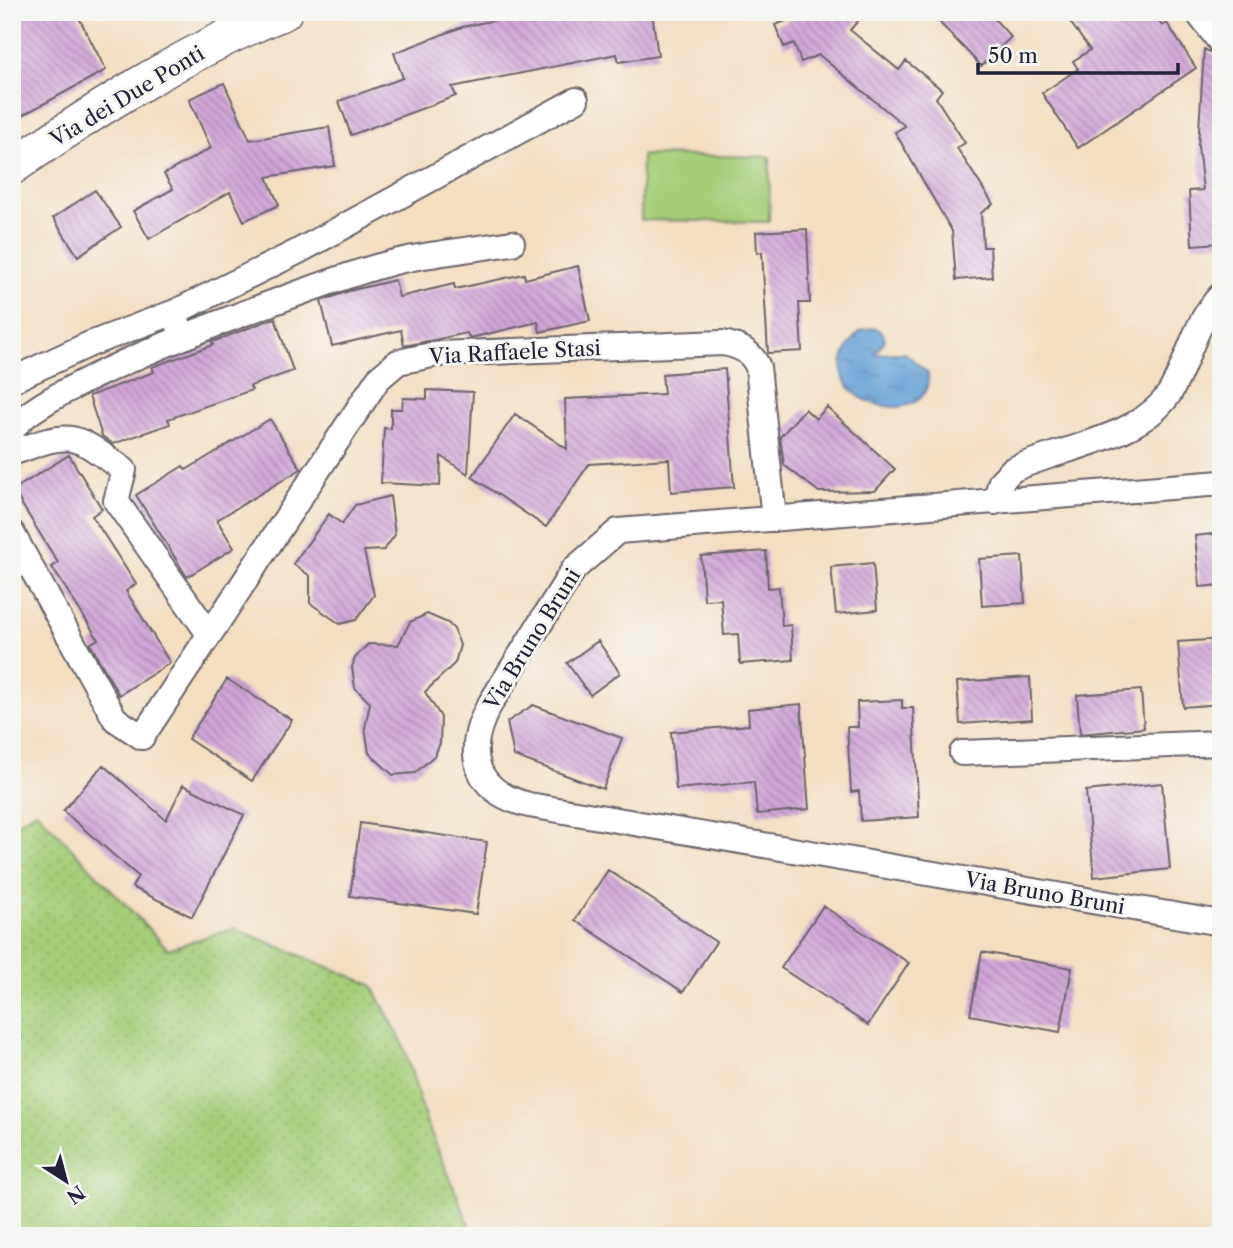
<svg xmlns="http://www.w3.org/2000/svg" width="1233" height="1248" font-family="'Libre Caslon Text',serif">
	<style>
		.green { fill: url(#green-dots); stroke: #64785a; stroke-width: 2 }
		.pitch { fill: #a6cd78; stroke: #64785a; stroke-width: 2 }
		.water { fill: url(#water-ripples); stroke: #446289; stroke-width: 2 }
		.building { fill: url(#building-back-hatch) }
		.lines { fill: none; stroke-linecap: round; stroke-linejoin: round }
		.street-casing { stroke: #6b646a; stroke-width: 28 }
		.secondary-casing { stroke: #6b646a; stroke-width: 38 }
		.street { stroke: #fff; stroke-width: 24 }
		.secondary { stroke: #fff; stroke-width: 35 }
		.labels { text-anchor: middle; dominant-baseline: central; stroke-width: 6; stroke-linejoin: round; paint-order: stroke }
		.street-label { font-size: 21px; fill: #22223b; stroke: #f6f6f2 }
	</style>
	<defs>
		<pattern id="green-dots" width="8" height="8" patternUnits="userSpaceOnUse" patternTransform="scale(1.75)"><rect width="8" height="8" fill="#a6cd78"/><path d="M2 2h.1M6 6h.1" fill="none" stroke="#8fb069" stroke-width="1.8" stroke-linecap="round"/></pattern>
		<pattern id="water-ripples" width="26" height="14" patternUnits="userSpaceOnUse" patternTransform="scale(1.75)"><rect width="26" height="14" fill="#66a3d7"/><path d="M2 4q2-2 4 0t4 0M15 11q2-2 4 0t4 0" fill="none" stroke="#5484b0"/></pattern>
		<pattern id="building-back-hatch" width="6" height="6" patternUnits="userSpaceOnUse" patternTransform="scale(1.75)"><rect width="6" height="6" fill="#d0a6d6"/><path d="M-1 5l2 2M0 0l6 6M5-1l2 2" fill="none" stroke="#a887af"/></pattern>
	</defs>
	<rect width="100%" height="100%" fill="#f6f6f2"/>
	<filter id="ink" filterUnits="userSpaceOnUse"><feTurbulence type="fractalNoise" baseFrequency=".0143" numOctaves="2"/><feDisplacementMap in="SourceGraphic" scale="14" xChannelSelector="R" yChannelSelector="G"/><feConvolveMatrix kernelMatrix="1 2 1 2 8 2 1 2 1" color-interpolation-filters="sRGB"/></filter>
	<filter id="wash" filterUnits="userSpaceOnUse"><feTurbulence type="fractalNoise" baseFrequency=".00686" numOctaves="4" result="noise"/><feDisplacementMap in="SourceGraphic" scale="28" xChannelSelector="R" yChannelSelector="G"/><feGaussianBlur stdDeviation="1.57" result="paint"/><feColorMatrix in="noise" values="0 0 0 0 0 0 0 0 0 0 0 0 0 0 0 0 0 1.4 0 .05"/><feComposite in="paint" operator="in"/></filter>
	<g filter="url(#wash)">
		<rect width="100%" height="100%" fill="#f3dec2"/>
		<!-- green -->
		<path class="green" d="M36,811L168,949L234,928L372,985L403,1044L426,1121L474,1236H12V826Z"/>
		<!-- pitch -->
		<path class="pitch" d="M642,155L770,157L769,222L641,220Z"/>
		<!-- water -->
		<path class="water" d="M876,328L883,333L885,340L875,354L905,353L928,373C934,435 810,404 850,344C856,333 862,328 876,328Z"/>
		<g id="blocks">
			<!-- building -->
			<path class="building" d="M12,12H76L106,70L12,121Z
				M533,12H652L658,56L619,62L617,54L452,87L456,96L351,135L339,101L403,78L394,53L462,27Z
				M786,12H866L850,30L899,70L906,61L942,90L936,98L965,143L957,148L993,204L981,213L983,247H990L992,277L956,280L952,231L895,132L905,126L819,55L801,62L794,43L784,47L775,25L789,20Z
				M952,12H988L1011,37L981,66L940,23Z
				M1063,12H1153L1162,26L1167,23L1196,68L1078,148L1042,93L1078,69L1073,61L1090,50Z
				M1204,49L1221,58V243L1192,245L1189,191L1203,190L1198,146Z
				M224,83L250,140L329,127L335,166L267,177L279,205L244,221L230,192L149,239L133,211L173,189L164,174L211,148L189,99Z
				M95,190L121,227L78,256L53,218Z
				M807,229L810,303H799L802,351L768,353L762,252L757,253L756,232Z
				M578,266L590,321L540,332L538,322L470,338L467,333L404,346L401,330L332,346L321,301L349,291L395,280L399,297L454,284L455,289L524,274L525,279Z
				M275,318L293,371L250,386L252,390L168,419L170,424L113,444L102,436L89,396L154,372L152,367L213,345L212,342Z
				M725,369L734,487L671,492L669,459L589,464L546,527L472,477L515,414L567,449L565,399L664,394L662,374Z
				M427,390L473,392L468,474L441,456L440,486L381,483L384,428L391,429V409H402L403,398L427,399Z
				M827,407L895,469L875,491L819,492L784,465L780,437L805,409L816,419Z
				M270,419L301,469L217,520L234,548L187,577L136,495L183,466L186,470Z
				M69,455L102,509L92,516L136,584L126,591L170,663L119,695L90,644L98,639L52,567L58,563L13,490Z
				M390,496L395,535L384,550L364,551L374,595L356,620L340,624L310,603V576L293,564L329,514L342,524L355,505Z
				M1221,533V585L1200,587L1195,536Z
				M766,551L768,588L779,587L782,626L791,625L793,660L740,664L738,634L724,635L721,599L704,600L701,556Z
				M1022,556L1025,603L982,606L979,559Z
				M873,563L877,610L836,614L831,567Z
				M427,614L448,623L454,629L460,645L455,663L425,692L441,717L440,743L435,755L415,773L393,775L369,753L365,728L370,703L355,688L352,667L355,658L368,644L398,645L410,622Z
				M1221,639V704L1183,707L1178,642Z
				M598,641L620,673L590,695L567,663Z
				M1030,677L1032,719L960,724L957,682Z
				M227,679L292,720L252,781L188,739Z
				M1141,690L1144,728L1080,734L1077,695Z
				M902,700V708H913L919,817L861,821L859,791L851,792L847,727H858L857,702Z
				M801,704L809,809L757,814L754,782L676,789L671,732L749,725L748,709Z
				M533,705L622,738L603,789L514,756L507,722Z
				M103,765L166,820L183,785L244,815L192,917L132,887L138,876L63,811Z
				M1162,783L1170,869L1094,877L1086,791Z
				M360,823L487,842L476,914L350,896Z
				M608,870L716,942L683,992L575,920Z
				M823,906L909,963L868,1025L781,968Z
				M982,952L1072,968L1060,1032L970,1015Z"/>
		</g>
	</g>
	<g filter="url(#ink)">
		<use href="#blocks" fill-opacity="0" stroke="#6b646a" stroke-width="2"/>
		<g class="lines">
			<defs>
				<path id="street" d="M1197,12L1221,43
					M182,337L175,312L297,252L576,100
					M12,380L90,344L175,312
					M12,431C33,386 318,284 376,267C420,254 468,250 512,243
					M12,453C74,430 72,433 124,470L116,501L209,634
					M1221,483L618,531L574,569L490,704C463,752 474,792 529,805L1221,923
					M995,502L1001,481L1012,470C1058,448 1139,439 1169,394C1189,362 1193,324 1221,295
					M12,533L115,719L142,737L378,379L398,362L437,354L723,343C739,346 751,351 758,367L774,519
					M962,753L1221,743"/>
				<path id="secondary" d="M12,167C98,108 187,51 284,12"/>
			</defs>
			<!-- street casing -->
			<use href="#street" class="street-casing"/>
			<!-- secondary casing -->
			<use href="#secondary" class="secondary-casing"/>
			<!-- street -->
			<use href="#street" class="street"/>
			<!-- secondary -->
			<use href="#secondary" class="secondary"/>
		</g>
	</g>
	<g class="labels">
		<!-- street labels -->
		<g class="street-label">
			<text transform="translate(127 96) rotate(-31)">Via dei Due Ponti</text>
			<text transform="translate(515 352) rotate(-3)">Via Raffaele Stasi</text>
			<text transform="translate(532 639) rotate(-58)">Via Bruno Bruni</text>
			<text transform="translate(1045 893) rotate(10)">Via Bruno Bruni</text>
		</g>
	</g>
	<!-- margin -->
	<rect width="1233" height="1248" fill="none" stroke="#f6f6f2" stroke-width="42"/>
	<!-- north arrow -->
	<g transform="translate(66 1181) rotate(144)" stroke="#f6f6f2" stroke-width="5" paint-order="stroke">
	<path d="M0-5L12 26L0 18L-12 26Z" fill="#22223b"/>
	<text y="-10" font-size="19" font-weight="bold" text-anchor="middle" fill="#22223b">N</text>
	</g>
	<!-- scale -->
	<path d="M978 63v10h200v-10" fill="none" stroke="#22223b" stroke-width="3.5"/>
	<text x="988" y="63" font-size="21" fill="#22223b" stroke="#f6f6f2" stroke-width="5" paint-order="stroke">50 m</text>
</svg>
